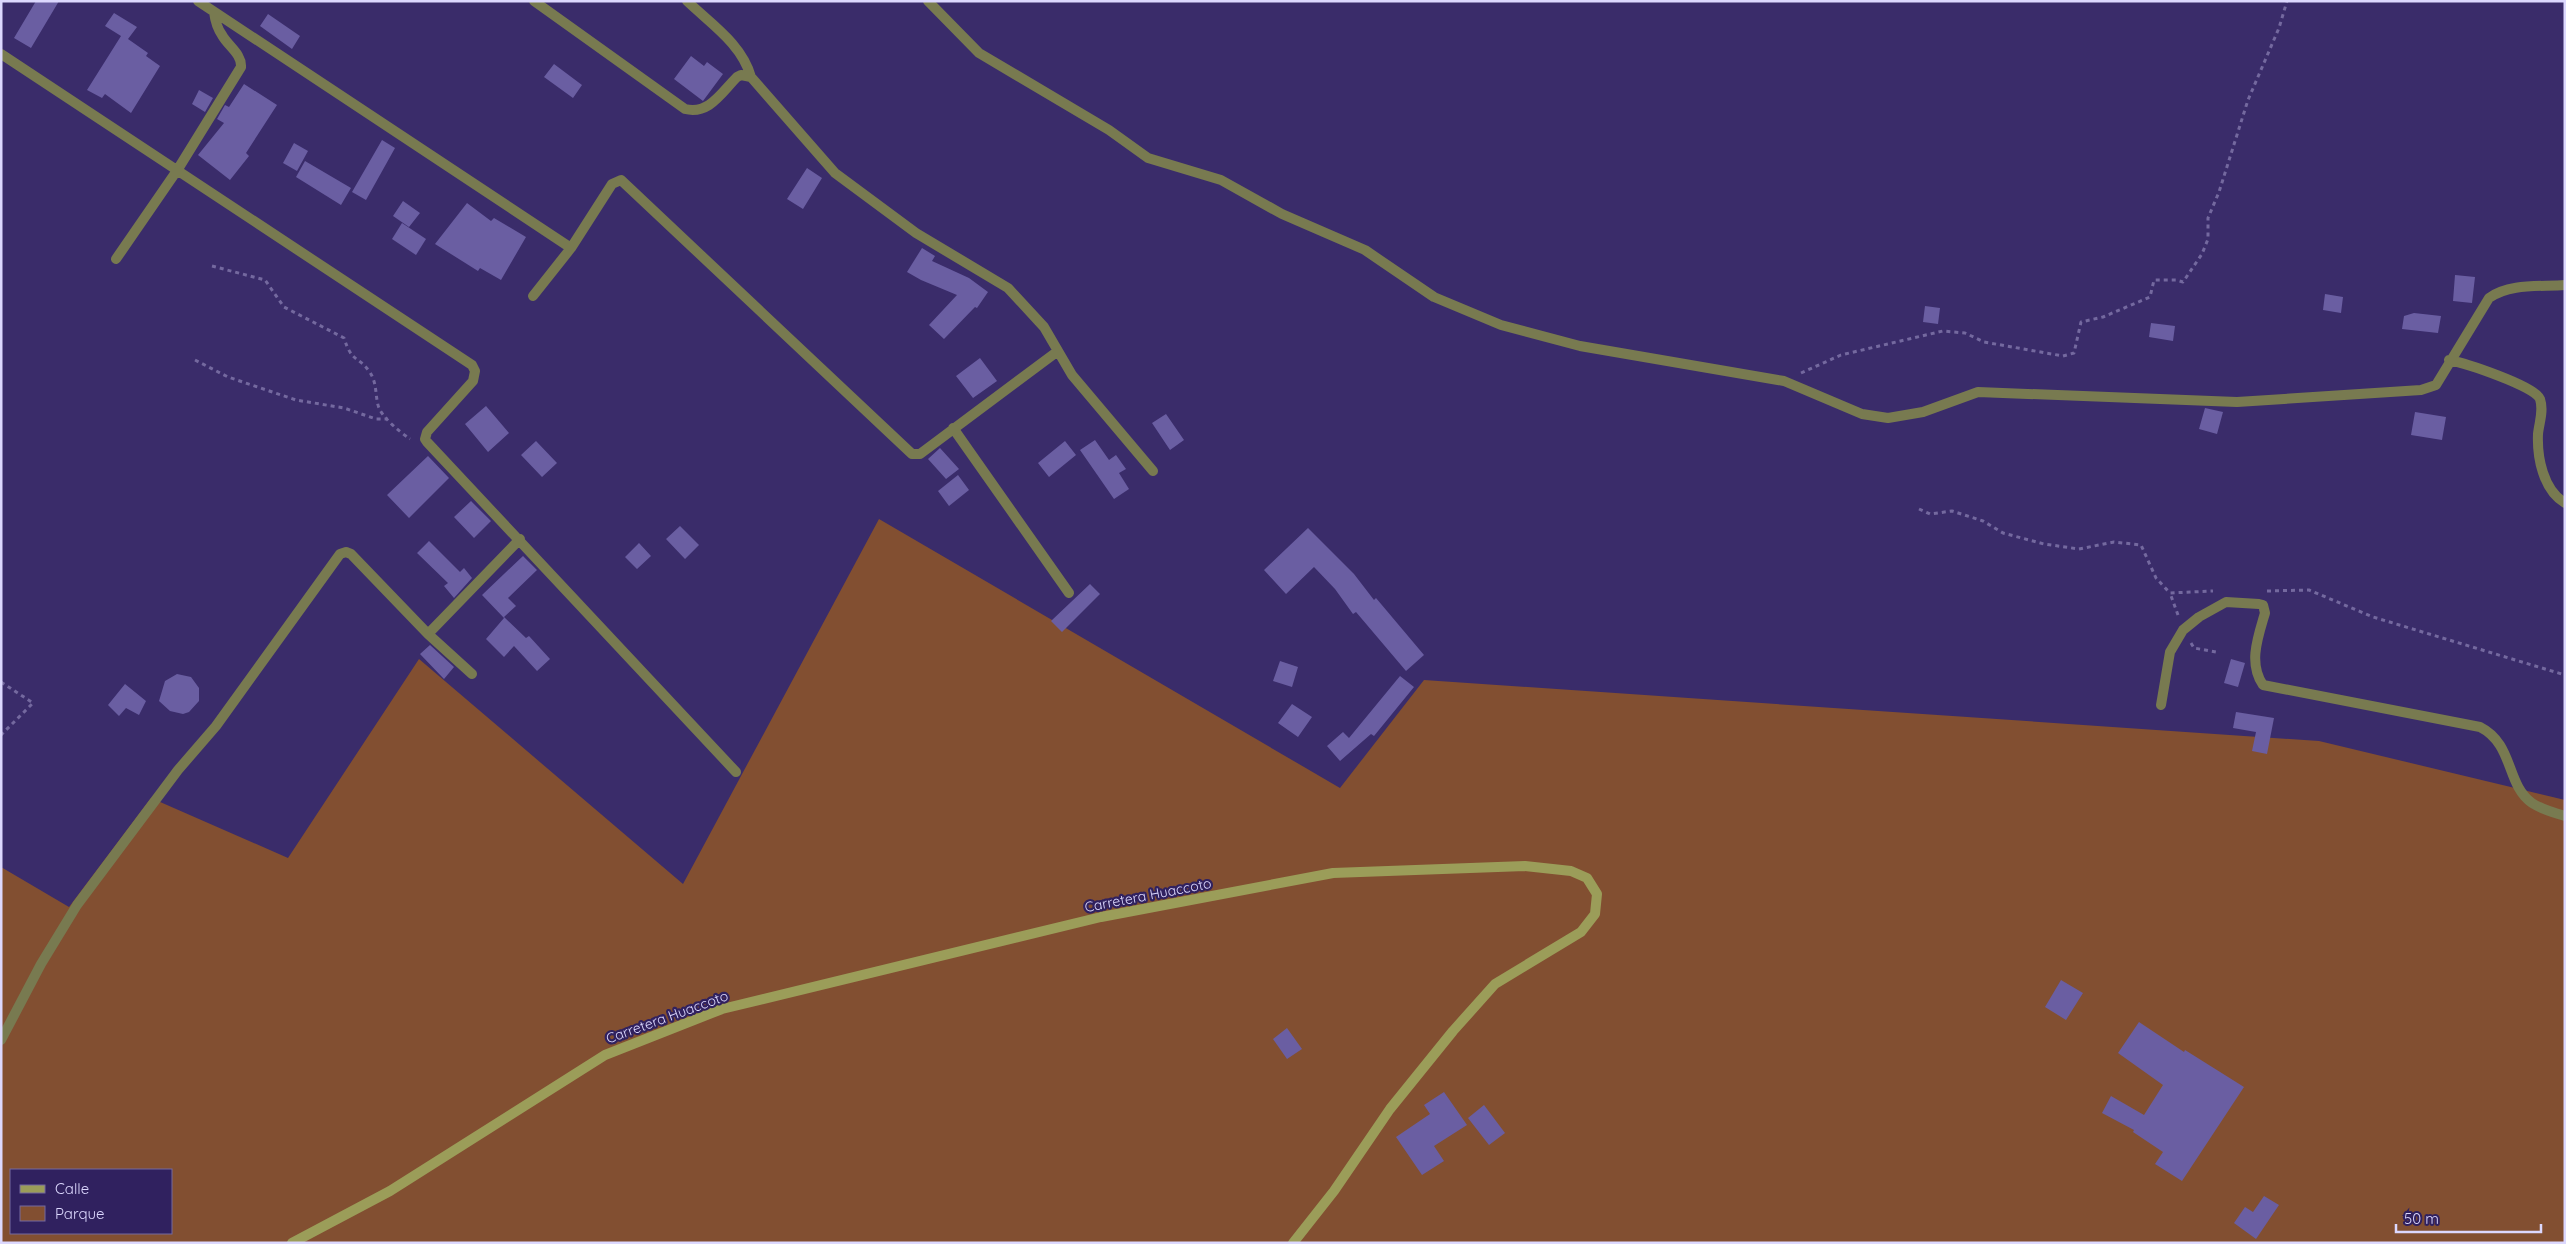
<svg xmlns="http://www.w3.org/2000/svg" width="2566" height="1244" font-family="Quicksand,sans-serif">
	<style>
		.green { fill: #824f31; fill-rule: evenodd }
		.building { fill: #6a5ea2 }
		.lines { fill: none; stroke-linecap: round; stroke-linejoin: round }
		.path { stroke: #74699f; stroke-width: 3; stroke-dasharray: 4 4; stroke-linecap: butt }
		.street { stroke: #787a50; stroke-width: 10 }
		.secondary { stroke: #9b9d59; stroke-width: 10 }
		.labels { text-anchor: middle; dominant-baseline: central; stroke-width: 4.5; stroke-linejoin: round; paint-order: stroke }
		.street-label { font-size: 14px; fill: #dcd8fe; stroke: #30215f }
	</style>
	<rect width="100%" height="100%" fill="#3a2c6a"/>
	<!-- green -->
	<path class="green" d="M879,519L1340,788L1424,680L2319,741L2565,800V1243H1V867L69,907L151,798L288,858L419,659L683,884ZM11,1170H171V1233H11Z"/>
	<!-- building -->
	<path class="building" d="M36,1H59L31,48L14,38Z
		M114,13L137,27L128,39L148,53L146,56L160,66L131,113L105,94L102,98L87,90L121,36L105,26Z
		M268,14L300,36L292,49L260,26Z
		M691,56L704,66L707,62L723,74L703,101L674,79Z
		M554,64L582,85L573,98L544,77Z
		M244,84L277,105L246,153L249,156L230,180L198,155L224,123L217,119L225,105L229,107Z
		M199,90L213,98L205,112L192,104Z
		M382,140L395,148L366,200L352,192Z
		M294,143L308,151L297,171L283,163Z
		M305,161L351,188L341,205L296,177Z
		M807,168L822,178L803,209L787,199Z
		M403,201L420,213L409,227L393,216Z
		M467,203L491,221L494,218L526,237L501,280L480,268L478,271L435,244Z
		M402,223L426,239L416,255L392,239Z
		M922,248L935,256L932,261L969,278L988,292L977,308L975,307L944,339L929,325L957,295L921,280L907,272Z
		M2455,275L2475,277L2472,303L2453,301Z
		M2325,294L2343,297L2341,313L2323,310Z
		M1925,306L1940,308L1938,324L1923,322Z
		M2414,313L2441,316L2438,333L2402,329L2404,316Z
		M2151,323L2175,326L2173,341L2149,337Z
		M980,358L997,381L973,398L956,376Z
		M486,406L509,433L488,452L465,424Z
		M2205,408L2223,412L2217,434L2199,429Z
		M2415,412L2446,417L2442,440L2411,435Z
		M1166,414L1184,440L1170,450L1152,423Z
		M1095,440L1109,460L1116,455L1126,469L1119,473L1129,489L1114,499L1080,450Z
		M536,441L557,463L542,477L521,455Z
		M1065,441L1076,455L1049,477L1038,463Z
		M940,448L959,469L946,479L928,459Z
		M428,456L449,478L409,518L387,495Z
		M958,475L969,490L949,506L938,491Z
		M471,501L491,521L474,538L454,517Z
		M680,526L699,545L685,559L666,539Z
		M1308,528L1354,574L1374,600L1376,598L1424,655L1406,671L1356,612L1353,614L1335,589L1314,567L1286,594L1264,570Z
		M429,541L460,572L464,568L472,578L454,598L444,586L448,583L417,553Z
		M639,543L651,556L637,569L625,557Z
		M523,556L537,570L508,598L516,606L504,617L526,638L529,636L550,659L537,671L514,646L504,657L486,639L504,618L482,595Z
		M1090,584L1100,594L1062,632L1051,621Z
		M430,645L454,667L444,679L420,654Z
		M2231,659L2245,663L2238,687L2224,683Z
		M1280,661L1298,667L1292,687L1273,681Z
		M177,674L191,677L199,688V701L189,712L183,714L170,711L159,701L165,681Z
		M1400,676L1414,687L1374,736L1371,734L1340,761L1327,746L1343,732L1349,738Z
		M125,684L146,701L139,715L126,708L119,716L108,705Z
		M1292,704L1312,717L1298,737L1278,723Z
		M2236,712L2274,718L2267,754L2252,751L2256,732L2233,728Z
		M2061,980L2083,993L2066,1020L2045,1007Z
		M2139,1022L2184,1052L2185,1050L2244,1087L2182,1181L2155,1164L2163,1152L2133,1132L2134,1130L2102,1113L2111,1096L2144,1115L2163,1085L2118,1053Z
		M1287,1028L1302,1049L1287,1059L1273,1039Z
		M1444,1092L1467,1125L1434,1146L1444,1161L1422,1175L1396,1137L1430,1114L1424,1105Z
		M1484,1105L1505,1133L1489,1145L1468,1118Z
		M2264,1196L2279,1205L2256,1239L2234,1223L2245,1207L2253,1212Z"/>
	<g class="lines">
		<!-- path -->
		<path class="path" d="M212,266L265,280L284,307L344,338C352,363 357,355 369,371C377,382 375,393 378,405C381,417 400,432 410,439
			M195,360L228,377L296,400L344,408L376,419H388
			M1801,373L1841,355L1943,331L1965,333L1984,342L2063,356L2074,353L2081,322L2103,317L2150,297L2154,280H2176L2183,282L2202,254L2208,239V218L2219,192L2248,100L2279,28L2287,1
			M1919,509L1930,514L1952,511L1983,521L2003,533L2044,544L2079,549L2114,542L2141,545L2156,578L2170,593
			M2267,591L2309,590L2373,617L2565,675
			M2178,615L2170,593L2213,591
			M2191,643L2194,648L2216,652
			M1,682L33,703L1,735"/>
		<!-- street -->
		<path class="street" d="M198,1L571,248
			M534,1L685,109C709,115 721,93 737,77L741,75L751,77L835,173L916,233L1008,288L1044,327L1072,375L1153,471
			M687,1C711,24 742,44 751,77
			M928,1L979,53L1109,130L1148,158L1221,180L1282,214L1365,250L1434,297L1501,325L1580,346L1784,381L1862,414L1888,418L1923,412L1978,392L2237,402L2421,390L2436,385L2489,298C2510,283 2540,287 2565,285
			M1,54L472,365L475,371L473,381L427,432L425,439L427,442L736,772
			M116,259L178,169L241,67C242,54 228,46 222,35C217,28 215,20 214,12
			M533,296L571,248L612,184L621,180L912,454H920L1058,351
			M2449,360C2465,363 2535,386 2540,399C2544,411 2539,423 2538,434C2537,457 2543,490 2565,503
			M953,428L1069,593
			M428,634L520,539
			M2161,705L2170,652L2183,630L2199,617L2226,602L2259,604L2263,605L2265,613C2258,637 2248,663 2263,685L2480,727C2514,744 2506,785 2532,803C2541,809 2554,813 2565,816
			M1,1040L41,964L77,905L178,770L216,726L340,554L346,552L351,554L428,634L472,674"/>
		<!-- secondary -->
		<path class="secondary" d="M292,1243L390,1191L605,1055L722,1009L1101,917L1333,873L1525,866L1571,871L1587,878L1597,894L1595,914L1581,932L1495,984L1453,1031L1390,1109L1334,1191L1293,1243"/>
	</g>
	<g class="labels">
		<!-- street labels -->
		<g class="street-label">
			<text transform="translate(1148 895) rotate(-11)">Carretera Huaccoto</text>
			<text transform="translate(667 1017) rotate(-20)">Carretera Huaccoto</text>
		</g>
	</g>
	<!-- border -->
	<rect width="2566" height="1244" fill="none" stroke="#dcd8fe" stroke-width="5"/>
	<!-- legend -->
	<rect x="10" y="1169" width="162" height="65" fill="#30215f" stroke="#756a9f"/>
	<rect x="20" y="1185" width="25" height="8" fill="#9b9d59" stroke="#756a9f"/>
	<text x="55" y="1194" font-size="15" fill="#dcd8fe">Calle</text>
	<rect x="20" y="1206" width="25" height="15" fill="#824f31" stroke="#756a9f"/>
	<text x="55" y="1219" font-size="15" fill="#dcd8fe">Parque</text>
	<!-- scale -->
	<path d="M2396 1224v8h145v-8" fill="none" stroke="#dcd8fe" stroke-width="2.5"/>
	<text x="2404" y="1224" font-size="15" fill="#dcd8fe" stroke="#30215f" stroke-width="4" paint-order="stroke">50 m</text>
</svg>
